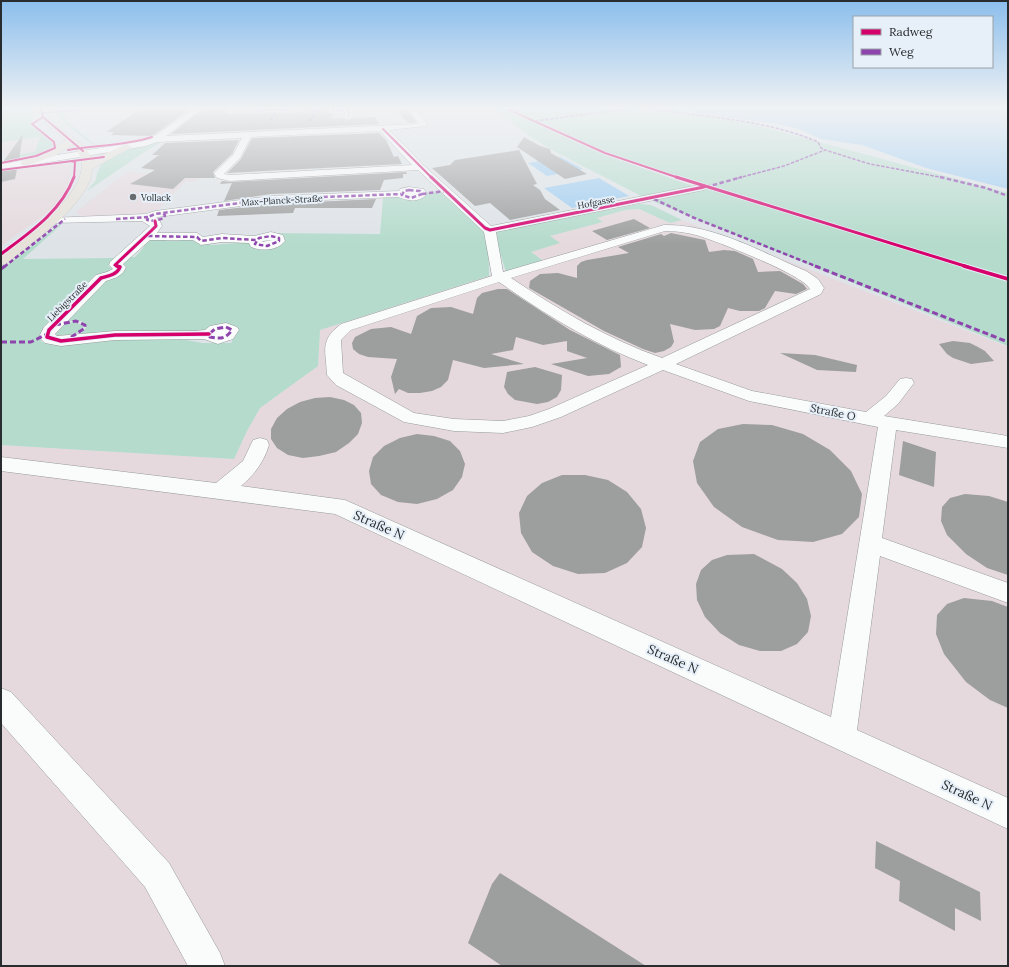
<svg xmlns="http://www.w3.org/2000/svg" width="1009" height="967" font-family="Lora,serif">
	<style>
		.commercial { fill: #e4d9df }
		.industrial { fill: #e5d9dd }
		.green { fill: #b4dbcc }
		.water { fill: #9fcdf1 }
		.building { fill: #9d9e9e }
		.lines { fill: none; stroke-linecap: round; stroke-linejoin: round }
		.minor-casing { stroke: #969a9d; stroke-width: 1 }
		.major-casing { stroke: #bcbfc1; stroke-width: 1 }
		.minor { fill: #fafbfb; fill-rule: evenodd }
		.major { fill: #e6e1d9; fill-rule: evenodd }
		.quiet-far2 { stroke: #8e44ad; stroke-width: 1.5; stroke-dasharray: 3.5 1.5; stroke-linecap: butt }
		.quiet-far1 { stroke: #8e44ad; stroke-width: 2.5; stroke-dasharray: 4.5 2.5; stroke-linecap: butt }
		.quiet { stroke: #8e44ad; stroke-width: 3; stroke-dasharray: 6 3; stroke-linecap: butt }
		.cycleway-far2-casing { stroke: #e7f0f8; stroke-width: 3 }
		.cycleway-far1-casing { stroke: #e7f0f8; stroke-width: 4.5 }
		.cycleway-casing { stroke: #e7f0f8; stroke-width: 5.5 }
		.cycleway-far2 { stroke: #d6006c; stroke-width: 2 }
		.cycleway-far1 { stroke: #d6006c; stroke-width: 3 }
		.cycleway { stroke: #d6006c; stroke-width: 3.5 }
		.poi-dot { fill: #686c6f; stroke: #e7f0f8; stroke-width: 1.5 }
		.labels { text-anchor: middle; dominant-baseline: central; stroke-width: 4; stroke-linejoin: round; paint-order: stroke }
		.far-poi-label { font-size: 9px; fill: #282c2f; stroke: #e7f0f8; text-anchor: start }
		.far-street-label { font-size: 9px; fill: #282c2f; stroke: #e7f0f8 }
		.street-label { font-size: 11px; fill: #282c2f; stroke: #e7f0f8 }
		.near-street-label { font-size: 13px; fill: #282c2f; stroke: #e7f0f8 }
	</style>
	<rect width="100%" height="100%" fill="#dee3e7"/>
	<!-- commercial -->
	<path class="commercial" d="M40,137L35,152L12,157L4,156V153H1V142Z
		M127,172L200,178L195,182H185L157,211L124,216H84L76,214L77,211Z"/>
	<!-- industrial -->
	<path class="industrial" d="M51,163L71,165L70,181L65,194L50,211L1,246V171Z
		M639,209L670,223L682,220L1008,347V966H1V445L234,459L247,431L260,408L318,366L320,330L505,270L544,261L531,252L559,243L550,236L602,222L596,218L625,210Z"/>
	<!-- green -->
	<path class="green" d="M6,109H31L33,118L30,124L54,144V148L38,155L13,160L16,155L35,152L40,137L1,142V113Z
		M52,109L69,110L65,113L70,117L63,118L95,145L111,146L144,140C135,144 105,149 95,145C87,142 57,117 52,109Z
		M492,109H639L645,111L675,109L753,124L1008,193V346L650,200L707,186L605,153L545,123L538,125L602,154L693,186L645,198C608,178 569,161 534,139C523,132 501,112 492,109Z
		M165,140L146,151L87,191L96,180L97,173L103,161L123,151Z
		M441,192L488,233L489,276L320,330L318,366L260,408L247,431L234,459L1,445V270L60,224H62L23,259L117,258L108,266L113,268L111,272L99,275L39,336L42,342L48,343L94,339H181L202,343H231L238,329L206,330L196,332L79,335L86,328L85,324L81,321H68L127,257H135L144,247H137L153,239L169,238L166,241H179L181,238L212,245L249,242L273,247L274,233L380,234L383,198L393,197V195Z
		M639,204L651,205L682,220L670,223L639,209L625,210L597,218L603,222L550,236L560,243L531,252L545,262L506,272L495,236L497,231Z
		M74,322L84,326L80,332L59,337L55,336L54,330L63,324Z"/>
	<!-- water -->
	<path class="water" d="M679,109H1008V189L926,168L862,145L821,139L799,129L779,124L710,115Z
		M561,157L583,169L547,176L528,163Z
		M599,178L629,196L572,208L544,188Z"/>
	<!-- building -->
	<path class="building" d="M140,109H190L152,136L111,135L114,132H106Z
		M203,109H225L229,110L226,114L246,113L247,114L306,112L311,109H328L329,114H333L331,119L343,118L349,120L353,118L375,117L379,124L171,134Z
		M396,109H407L416,122L408,123Z
		M379,133L386,140L394,157L398,156L402,164L227,173L241,159L252,138Z
		M23,134L19,160L3,162Z
		M524,137L540,146L550,149L551,153L587,174L565,179L517,147Z
		M239,140L232,154L213,172L215,178H185L173,189L130,184L155,170L141,168L159,155H152L165,143Z
		M519,150L537,184L533,185L540,190L545,199L560,210L510,220L490,203L475,206L432,168L450,165L455,160Z
		M17,169L15,179L1,182V171Z
		M406,172L407,174H403V178L384,180L380,190L271,194L224,201L232,183L220,184L222,181L230,182Z
		M376,199L372,208H295L293,213L217,216L219,210L271,204Z
		M634,219L650,228L607,240L592,231Z
		M671,233L705,240L709,252L724,250L735,251L753,259L758,272L780,271L803,284L807,289L796,294L775,291L765,308L759,311H740L728,308L720,326L714,329L695,330L670,324L674,342L671,347L664,351L655,353L643,349L604,331L529,288L530,281L540,274L558,273L577,278V266L581,262L587,260L629,253L618,247L661,234L664,236Z
		M498,289H507L570,330L620,355L621,367L609,374L588,376L551,364L587,358L567,351V341L543,345L516,337L513,350L491,354L524,364L484,368L453,360L448,380L441,387L432,391L420,393H408L399,389L395,394L391,377L397,359L368,357L359,354L353,349L352,343L355,337L371,329L391,327L411,334L417,316L431,308L451,307L473,314L477,298L482,293Z
		M953,341L970,343L978,347L985,351L994,361L971,364L953,358L947,354L939,344Z
		M780,353L815,355L857,365L856,372L817,370Z
		M535,367L562,375L561,390L557,397L548,402L537,404L515,400L508,394L504,387L507,372Z
		M330,397L344,400L354,405L361,413L362,423L358,434L349,443L336,452L319,456L303,458L288,455L277,448L271,439V429L277,418L287,409L300,402L315,398Z
		M743,424L772,425L803,434L830,450L851,471L862,494L859,517L842,534L813,542L778,540L742,527L714,507L697,483L693,461L700,442L718,429Z
		M417,434L434,436L450,441L460,451L465,464L462,477L453,490L437,499L417,504L398,502L381,495L371,484L369,471L373,457L384,446L400,438Z
		M903,441L936,452L934,487L899,475Z
		M562,475H585L608,480L627,492L641,509L646,528L642,547L627,563L605,573L578,574L553,566L532,552L521,533L519,513L527,496L542,483Z
		M965,494L989,496L1008,502V575L987,568L966,554L947,535L941,521L942,507L950,498Z
		M754,554L782,569L797,583L807,599L811,616L808,632L797,644L781,651H760L739,645L720,633L705,617L697,600L696,584L701,570L712,560L727,555Z
		M964,598L992,601L1008,607V708L990,700L966,682L944,654L936,634L937,615L947,604Z
		M876,841L980,892L981,921L955,908V931L899,901L900,881L875,868Z
		M500,873L646,966H502L468,943L492,884Z"/>
	<g class="lines">
		<defs>
			<path id="minor" d="M76,109H88L79,112Z
				M193,109H202L166,136L415,124L418,123L408,109H416L427,124L426,126L389,130L423,165L491,226L704,184L708,185L709,187L704,190L496,232L503,272L664,225C714,224 761,252 806,271L818,279L824,288L821,294L676,364L752,391L866,412L886,396L900,379L906,378L912,379L914,383L898,404L884,416L1008,436V448L896,430L882,538L1008,583V603L880,556L857,730L1008,798V829L335,514L1,471V457L216,483L243,461L253,440L260,438L267,440L269,445C264,462 254,475 241,486L345,500L831,717L878,427L749,401L663,370L561,417L532,427L503,433L454,431L404,422L336,385L327,375C326,350 319,341 341,324L492,276L484,232L418,170L230,181L217,178L214,173L233,155L242,138L157,142L146,146L1,170V164L144,141L153,137ZM380,131L412,165L230,175L224,174L240,158L251,137ZM665,231C674,231 683,232 692,234C710,238 804,275 810,289L662,358C608,339 559,310 511,278ZM499,282C546,315 595,345 648,365L549,409L529,416L503,421L454,419L414,413L343,373L341,340L351,330Z
				M247,109H310L306,111L250,113H247Z
				M330,109H353L354,110L352,117L348,119L344,117L345,113H330Z
				M409,187L424,189L427,194C419,203 408,201 398,197L271,202L158,217L156,218L159,219L162,226L157,233H197L203,237L222,234L254,236L271,232L283,235L285,241C277,251 262,251 251,247L249,243L222,242L201,245L193,240H150L123,264L126,267C123,276 115,278 106,281L55,334L57,336L115,331H194L205,330L210,326L226,323L237,327L239,330L233,339L218,344L204,339L115,340L61,346L45,343L39,337L44,327L96,275L107,272L113,269L109,265L110,262L150,226L142,221L53,223L47,220L49,218L146,214L155,211L271,196L399,191L400,189ZM272,240L262,242L263,241Z
				M1,688L11,692L169,863L220,953L225,966H188L145,887L1,723Z"/>
			<path id="major" d="M37,109H45C53,132 84,136 92,160L124,145L127,144L132,147L92,169C93,200 29,246 6,264L1,265V254C26,235 110,181 72,145L54,156L26,166L22,165L21,163L22,161L47,152L66,140L46,124Z"/>
		</defs>
		<!-- minor casing -->
		<use href="#minor" class="minor-casing"/>
		<!-- major casing -->
		<use href="#major" class="major-casing"/>
		<!-- minor -->
		<use href="#minor" class="minor"/>
		<!-- major -->
		<use href="#major" class="major"/>
		<!-- quiet-far2 -->
		<path class="quiet-far2" d="M334,109L333,111L350,110L348,117
			M481,109L485,111
			M652,109C707,117 767,120 818,142L821,148L825,150
			M306,110L330,109
			M413,110L421,109
			M250,111L306,109
			M42,113L79,110
			M271,120L276,111
			M309,121L313,117L315,110
			M535,121L626,109
			M738,178L784,166L825,150L870,164L945,178"/>
		<!-- quiet-far1 -->
		<path class="quiet-far1" d="M940,177L986,188L1008,196
			M706,187L742,177
			M409,190L420,191L422,194L411,198L402,195L404,191Z
			M422,194L445,191
			M654,199L692,217L818,267
			M163,214L165,215L164,218L155,221L147,220L148,217L155,214L271,199L401,194
			M116,219L148,217
			M148,236L197,237L201,241L222,238L256,240
			M271,236L279,238V241L267,246L255,244L259,238Z
			M4,267L65,219"/>
		<!-- quiet -->
		<path class="quiet" d="M815,266L1008,342
			M1,269L5,266
			M55,325L76,321L85,325V328L70,338
			M226,327L232,330C226,339 220,339 210,337L209,334L215,329Z
			M1,342H31L47,334"/>
		<defs>
			<path id="cycleway-far2" d="M41,109L43,117L83,151
				M507,109L605,153L679,178
				M383,129L432,178
				M68,150C96,145 124,146 152,137
				M71,161L75,162L74,178
				M1,163L36,156L55,148L54,142L32,124L43,117
				M1,170L104,157"/>
			<path id="cycleway-far1" d="M431,177L485,228L490,230L704,187
				M676,177L968,267
				M1,254C29,233 61,212 74,177
				M119,267L115,265L151,231L156,226L155,221"/>
			<path id="cycleway" d="M117,266L120,267C117,275 108,276 101,278L49,330L47,337L61,341L115,335L209,334
				M964,266L1008,279"/>
		</defs>
		<!-- cycleway-far2 casing -->
		<use href="#cycleway-far2" class="cycleway-far2-casing"/>
		<!-- cycleway-far1 casing -->
		<use href="#cycleway-far1" class="cycleway-far1-casing"/>
		<!-- cycleway casing -->
		<use href="#cycleway" class="cycleway-casing"/>
		<!-- cycleway-far2 -->
		<use href="#cycleway-far2" class="cycleway-far2"/>
		<!-- cycleway-far1 -->
		<use href="#cycleway-far1" class="cycleway-far1"/>
		<!-- cycleway -->
		<use href="#cycleway" class="cycleway"/>
	</g>
	<!-- sky -->
	<linearGradient id="sky" x2="0" y2="1"><stop stop-color="#8bbeec"/><stop offset="0.44" stop-color="#f0f2f4"/><stop offset="1" stop-color="#f0f2f4" stop-opacity="0"/></linearGradient>
	<rect width="1009" height="245" fill="url(#sky)"/>
	<!-- markers -->
	<circle class="poi-dot" cx="133" cy="197" r="4"/>
	<g class="labels">
		<!-- far-poi labels -->
		<g class="far-poi-label">
			<text x="141" y="197">Vollack</text>
		</g>
		<!-- far-street labels -->
		<g class="far-street-label">
			<text transform="translate(282 200) rotate(-3)">Max-Planck-Straße</text>
			<text transform="translate(596 202) rotate(-11)">Hofgasse</text>
			<text transform="translate(67 301) rotate(-45)">Liebigstraße</text>
		</g>
		<!-- street labels -->
		<g class="street-label">
			<text transform="translate(833 412) rotate(11)">Straße O</text>
		</g>
		<!-- near-street labels -->
		<g class="near-street-label">
			<text transform="translate(379 525) rotate(24)">Straße N</text>
			<text transform="translate(673 659) rotate(24)">Straße N</text>
			<text transform="translate(967 795) rotate(25)">Straße N</text>
		</g>
	</g>
	<!-- border -->
	<rect width="1009" height="967" fill="none" stroke="#282c2f" stroke-width="4"/>
	<!-- legend -->
	<rect x="853" y="16" width="140" height="52" fill="#e7f0f8" stroke="#9ba2a8"/>
	<rect x="861" y="29" width="20" height="6" fill="#d6006c" stroke="#9ba2a8"/>
	<text x="889" y="36" font-size="12" fill="#282c2f">Radweg</text>
	<rect x="861" y="49" width="20" height="6" fill="#8e44ad" stroke="#9ba2a8"/>
	<text x="889" y="56" font-size="12" fill="#282c2f">Weg</text>
</svg>
